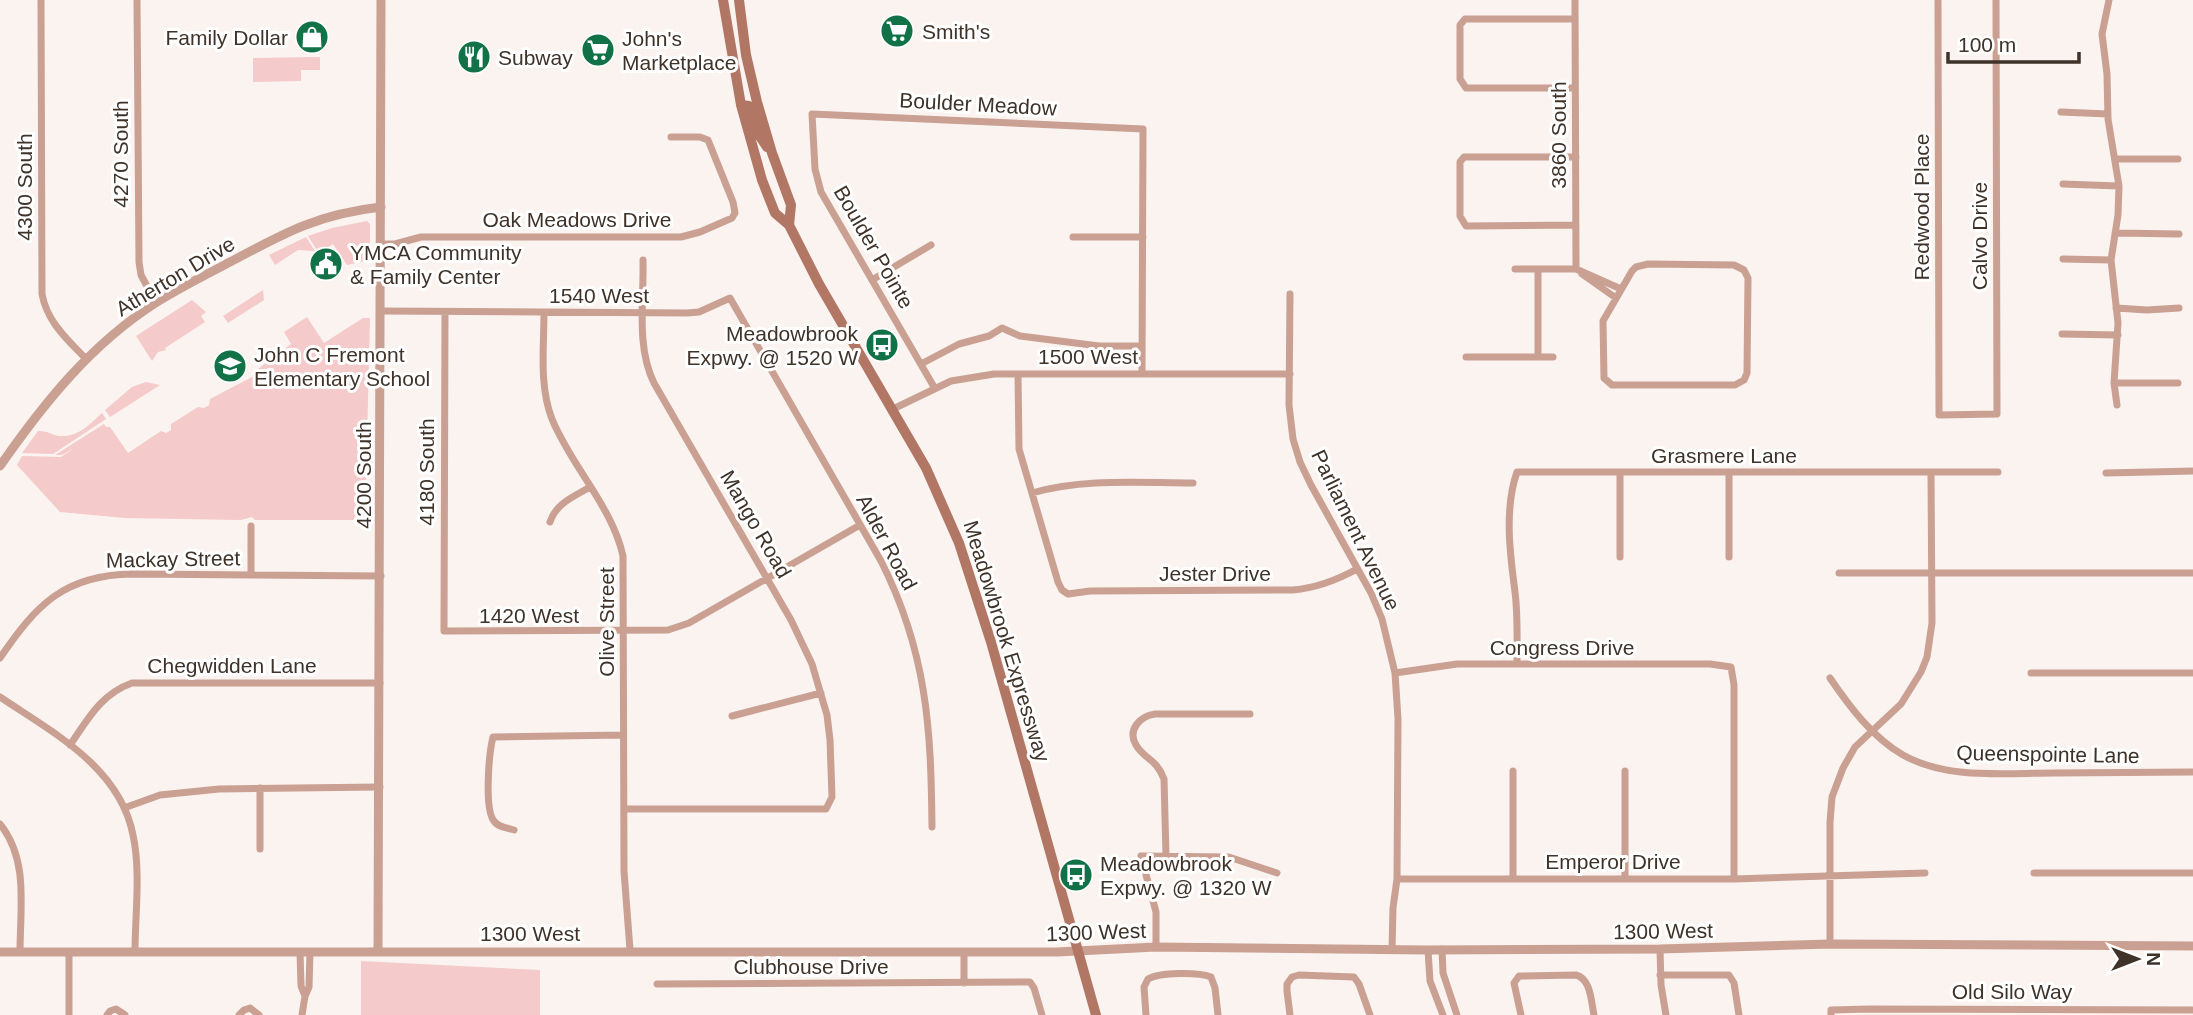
<svg xmlns="http://www.w3.org/2000/svg" width="2193" height="1015" font-family="Helvetica,sans-serif">
	<style>
		.green { fill: #f4caca }
		.lines { fill: none; stroke-linecap: round; stroke-linejoin: round }
		.minor { stroke: #caa093; stroke-width: 7 }
		.tertiary { stroke: #caa093; stroke-width: 9 }
		.secondary { stroke: #b27664; stroke-width: 10 }
		.labels { text-anchor: middle; dominant-baseline: central; stroke-width: 6; stroke-linejoin: round; paint-order: stroke }
		.poi-label { font-size: 21px; fill: #3e3229; stroke: #fff; text-anchor: start }
		.street-label { font-size: 21px; fill: #3e3229; stroke: #fff }
	</style>
	<rect width="100%" height="100%" fill="#faf3ef"/>
	<!-- green -->
	<path class="green" d="M320,57V70H301V81L253,82V58Z
		M367,221L370,224V260L347,265L333,244L323,250L321,247L316,249L308,236L332,228Z
		M306,237L315,251L298,250L275,265L269,255Z
		M263,290L264,300L228,323L223,316Z
		M192,300L206,312L201,316L205,322L165,348L166,350L158,352L152,361L136,336Z
		M307,317L324,343L363,318H370L366,483L369,491V517L367,520H255L252,517L241,520L125,518L60,512L17,465L22,456L61,457L74,448L62,455H55L104,424L106,427H110L128,453L161,431L166,433L171,430V424L198,407L204,408L209,405L210,399L254,376V372L291,344L284,332Z
		M146,382L160,385L110,417L105,410L132,387Z
		M102,413L106,419L53,454L22,453L38,431C47,430 53,436 61,436C79,437 90,424 102,413Z
		M361,961L540,970V1015H361Z"/>
	<g class="lines">
		<!-- minor -->
		<path class="minor" d="M41,0L42,294C47,322 67,339 86,359
			M137,0L139,262L141,275L156,303
			M1575,0L1576,269
			M1938,0L1939,415L1997,414L1996,0
			M2109,0L2102,34L2107,74L2108,119L2119,186L2118,215L2111,260L2118,323L2114,383L2117,405
			M1575,19H1465L1460,25V79L1466,88H1575
			M2061,112L2108,114
			M1576,157H1464L1460,162V216L1466,226L1576,225
			M2115,159H2178
			M2063,184L2119,186
			M2115,233L2179,234
			M1073,237H1143
			M381,244H395L421,237H681L700,232L732,218L735,213L733,202L708,140L700,137H671
			M2063,259L2111,260
			M1648,264L1734,265L1744,270L1748,278L1747,373L1744,380L1735,385H1612L1604,378L1603,321L1632,271L1636,267Z
			M1515,269H1576L1621,289
			M1538,269V357
			M1582,274L1616,298
			M872,280L931,245
			M1290,294L1289,405L1293,439L1300,462L1311,485L1371,593L1382,619L1395,673L1398,719L1397,879L1393,908L1392,950
			M2116,308L2147,310L2179,308
			M381,311L687,313L699,312L730,298L881,561C927,652 931,728 932,827
			M445,312L444,631L668,630L689,623L860,525
			M544,313C544,347 539,386 552,419C571,466 612,506 623,556L624,871L630,950
			M2062,334L2118,335
			M1466,357H1553
			M921,364L959,344L989,336L1002,328L1020,336L1099,346H1142
			M1018,374L1019,449L1058,582L1062,590L1068,594L1090,591L1293,590C1317,588 1337,580 1357,569
			M2114,383H2178
			M934,387L821,192L815,169L812,114L1143,129L1142,374
			M893,409L951,381L994,374H1290
			M2106,473L2193,471
			M1032,493C1084,478 1139,483 1193,483
			M550,522C556,503 575,496 590,487
			M251,526V575
			M1620,557V472
			M1729,557V472
			M1839,573H2193
			M0,658C36,605 64,575 132,574L381,576
			M1517,664C1517,640 1518,616 1515,592C1510,554 1504,509 1517,472H1998
			M1395,673L1457,664H1710L1731,667L1734,685V879
			M2031,673H2193
			M1830,678C1849,706 1873,738 1903,755C1948,780 2004,773 2054,773C2101,773 2147,772 2193,772
			M0,697C52,732 120,767 133,835C141,872 135,914 135,952
			M732,716L821,693
			M70,745C88,719 101,694 132,683H380
			M1625,771V878
			M260,788V849
			M124,808L160,795L219,789L380,787
			M624,809H826L832,797L830,740L827,715L812,664L791,620L654,383C636,347 644,300 643,260
			M0,824C29,860 20,908 20,952
			M514,830C507,828 498,827 494,821C484,809 489,753 493,737L623,735
			M1166,856L1164,779C1156,758 1144,759 1136,745C1127,730 1140,716 1155,714H1250
			M2034,873H2193
			M1513,878V771
			M1397,879H1734L1925,873
			M1830,944V822L1832,797L1843,768L1855,747L1901,704L1921,672L1927,657L1932,623L1931,472
			M1156,947V912L1141,856L1229,857L1277,873
			M1442,949L1443,973L1457,1015
			M1660,949L1661,985L1666,1015
			M1428,950L1430,981L1443,1015
			M300,952L301,986L305,996
			M964,952V983
			M69,953V1015
			M1660,975H1729L1734,983L1739,1015
			M657,984L1030,982L1034,988L1042,1015
			M107,1015L110,1011L116,1009L125,1015
			M239,1015L244,1010L250,1008L259,1015
			M302,1015L305,996L309,987L310,952
			M1146,1015L1144,987L1148,979C1160,972 1198,972 1211,977L1215,988L1218,1015
			M1290,1015L1287,991V984L1292,977L1299,975L1354,977L1359,984L1370,1015
			M1521,1015L1514,983L1519,976L1576,975C1591,979 1591,1001 1594,1015
			M1831,1015V1010L1869,1009L2193,1010"/>
		<!-- tertiary -->
		<path class="tertiary" d="M0,466C44,403 91,344 157,302C181,287 207,274 232,261C286,232 319,214 381,207
			M378,951L381,0
			M0,952H1057L1156,947L1428,950L1660,949L1830,944L2193,946"/>
		<!-- secondary -->
		<path class="secondary" d="M723,0L741,105L762,180L775,213L789,225L819,284L926,468L959,543L991,642L1096,1015
			M739,0L746,55L757,102L772,153L791,205L789,225
			M741,105L749,106L759,135L767,147"/>
	</g>
	<!-- icons -->
	<defs>
		<symbol id="supermarket-disc" viewBox="-11 -11 22 22"><circle r="9.5" fill="#117147" stroke="#fff"/><path d="M-6-5.5h2.5l.6 2H6L4.5 2H-2.5L-4.4-4H-6ZM-1.5 3.2a1.3 1.3 0 1 0 .1 0ZM3 3.2a1.3 1.3 0 1 0 .1 0Z" fill="#fff"/></symbol>
		<symbol id="shop-disc" viewBox="-11 -11 22 22"><circle r="9.5" fill="#117147" stroke="#fff"/><path d="M-5-2.5h2.3a2.7 3.5 0 0 1 5.4 0H5L5.5 6h-11ZM-1.5-2.5h3a1.5 2.3 0 0 0-3 0Z" fill="#fff"/></symbol>
		<symbol id="restaurant-disc" viewBox="-11 -11 22 22"><circle r="9.5" fill="#117147" stroke="#fff"/><path d="M-5-6h1v4h1v-4h1v4h1v-4h1v5L-1.5 .5V6h-2V.5L-5-1ZM5-6V6H3V1.5H1.5Q1.5-4 5-6Z" fill="#fff"/></symbol>
		<symbol id="civic-disc" viewBox="-11 -11 22 22"><circle r="9.5" fill="#117147" stroke="#fff"/><path d="M-.6-6.5H3V-4.5H.6V-3L4-1V1h2V6H-6V1h2V-1L-.6-3ZM-1.2 2.5V6h2.4V2.5Z" fill="#fff"/></symbol>
		<symbol id="bus-disc" viewBox="-11 -11 22 22"><circle r="9.5" fill="#117147" stroke="#fff"/><path d="M-5-6H5V4H4V6H2V4H-2V6H-4V4H-5ZM-3.5-4V0h7V-4ZM-3.5 1.2v1.5H-2V1.2ZM2 1.2v1.5H3.5V1.2Z" fill="#fff"/></symbol>
		<symbol id="school-disc" viewBox="-11 -11 22 22"><circle r="9.5" fill="#117147" stroke="#fff"/><path d="M0-5L7-2L0 1L-7-2ZM-4 1L0 2.5L4 1V4Q0 6-4 4Z" fill="#fff"/></symbol>
	</defs>
	<g fill-rule="evenodd">
		<use href="#supermarket-disc" x="878" y="12" width="38" height="38"/>
		<use href="#shop-disc" x="293" y="18" width="38" height="38"/>
		<use href="#supermarket-disc" x="579" y="31" width="38" height="38"/>
		<use href="#restaurant-disc" x="455" y="38" width="38" height="38"/>
		<use href="#civic-disc" x="307" y="245" width="38" height="38"/>
		<use href="#bus-disc" x="863" y="326" width="38" height="38"/>
		<use href="#school-disc" x="211" y="347" width="38" height="38"/>
		<use href="#bus-disc" x="1057" y="856" width="38" height="38"/>
	</g>
	<g class="labels">
		<!-- poi labels -->
		<g class="poi-label">
			<text x="922" y="31">Smith's</text>
			<text x="288" y="37" text-anchor="end">Family Dollar</text>
			<text x="622" y="38">John's<tspan x="622" dy="24">Marketplace</tspan></text>
			<text x="498" y="57">Subway</text>
			<text x="350" y="252">YMCA Community<tspan x="350" dy="24">&amp; Family Center</tspan></text>
			<text x="858" y="333" text-anchor="end">Meadowbrook<tspan x="858" dy="24">Expwy. @ 1520 W</tspan></text>
			<text x="254" y="354">John C Fremont<tspan x="254" dy="24">Elementary School</tspan></text>
			<text x="1100" y="863">Meadowbrook<tspan x="1100" dy="24">Expwy. @ 1320 W</tspan></text>
		</g>
		<!-- street labels -->
		<g class="street-label">
			<text transform="translate(978 104) rotate(3)">Boulder Meadow</text>
			<text transform="translate(1558 135) rotate(-90)">3860 South</text>
			<text transform="translate(120 154) rotate(-90)">4270 South</text>
			<text transform="translate(24 187) rotate(-90)">4300 South</text>
			<text transform="translate(1921 207) rotate(-90)">Redwood Place</text>
			<text x="577" y="219">Oak Meadows Drive</text>
			<text transform="translate(1979 236) rotate(-90)">Calvo Drive</text>
			<text transform="translate(874 247) rotate(60)">Boulder Pointe</text>
			<text transform="translate(175 276) rotate(-31)">Atherton Drive</text>
			<text x="599" y="295">1540 West</text>
			<text x="1088" y="356">1500 West</text>
			<text x="1724" y="455">Grasmere Lane</text>
			<text transform="translate(426 472) rotate(-90)">4180 South</text>
			<text transform="translate(363 475) rotate(-90)">4200 South</text>
			<text transform="translate(756 524) rotate(60)">Mango Road</text>
			<text transform="translate(1356 530) rotate(64)">Parliament Avenue</text>
			<text transform="translate(887 542) rotate(62)">Alder Road</text>
			<text transform="translate(173 559) rotate(-1)">Mackay Street</text>
			<text x="1215" y="573">Jester Drive</text>
			<text x="529" y="615">1420 West</text>
			<text transform="translate(606 622) rotate(-90)">Olive Street</text>
			<text transform="translate(1007 641) rotate(73)">Meadowbrook Expressway</text>
			<text x="1562" y="647">Congress Drive</text>
			<text x="232" y="665">Chegwidden Lane</text>
			<text transform="translate(2048 754) rotate(1)">Queenspointe Lane</text>
			<text x="1613" y="861">Emperor Drive</text>
			<text transform="translate(1663 931) rotate(-1)">1300 West</text>
			<text transform="translate(1096 932) rotate(-2)">1300 West</text>
			<text x="530" y="933">1300 West</text>
			<text x="811" y="966">Clubhouse Drive</text>
			<text x="2012" y="991">Old Silo Way</text>
		</g>
	</g>
	<!-- north arrow -->
	<g transform="translate(2137 959) rotate(90)" stroke="#ffffff" stroke-width="5" paint-order="stroke">
	<path d="M0-5L12 26L0 18L-12 26Z" fill="#3e3229"/>
	<text y="-10" font-size="19" font-weight="bold" text-anchor="middle" fill="#3e3229">N</text>
	</g>
	<!-- scale -->
	<path d="M1948 52v10h131v-10" fill="none" stroke="#3e3229" stroke-width="3.5"/>
	<text x="1958" y="52" font-size="21" fill="#3e3229" stroke="#ffffff" stroke-width="5" paint-order="stroke">100 m</text>
</svg>
